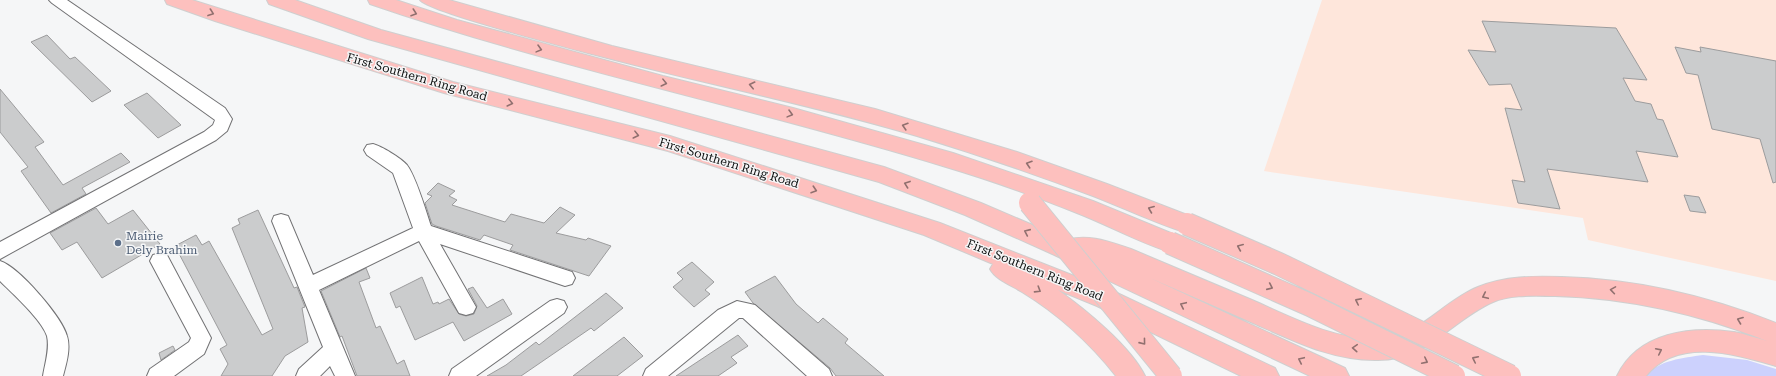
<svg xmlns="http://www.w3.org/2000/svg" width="1776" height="376" font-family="'Roboto Serif',serif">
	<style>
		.industrial { fill: #fee6db }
		.green { fill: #ccd1fd }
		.building { fill: #cbcccd; stroke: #9c9c9d }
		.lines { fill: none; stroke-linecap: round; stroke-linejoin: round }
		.street-casing { stroke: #727274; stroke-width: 2 }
		.highway-casing { stroke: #cfcfcf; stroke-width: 2 }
		.street { fill: #fff; fill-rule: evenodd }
		.highway { fill: #fdc0be; fill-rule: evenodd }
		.highway-bridge-casing { stroke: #cfcfcf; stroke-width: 24; stroke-linecap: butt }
		.highway-bridge { stroke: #fdc0be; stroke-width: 22 }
		.oneway { stroke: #91706f }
		.service-dot { fill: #5c6f8a; stroke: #f5f6f7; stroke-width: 1.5 }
		.labels { text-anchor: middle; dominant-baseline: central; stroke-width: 3; stroke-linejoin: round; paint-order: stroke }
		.street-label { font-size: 12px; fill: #0e0f0f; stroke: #f5f6f7 }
		.service-label { font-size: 12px; fill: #4e5e75; stroke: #f5f6f7; text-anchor: start }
	</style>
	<rect width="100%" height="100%" fill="#f5f6f7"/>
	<!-- industrial -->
	<path class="industrial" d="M1322,0H1776V281L1588,240L1583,218L1264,171Z"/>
	<!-- green -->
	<path class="green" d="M1703,355L1747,360L1776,369V376H1645C1659,360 1683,358 1703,355Z"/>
	<!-- building -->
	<path class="building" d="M1482,21L1616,28L1647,80L1623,78L1635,101L1651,104L1657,119L1663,120L1678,157L1636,151L1648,182L1547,169L1560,209L1518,203L1512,180L1525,182L1505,108L1522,110L1511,84L1489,85L1468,50L1496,52Z
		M47,35L70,59L75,57L111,91L92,102L31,42Z
		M1675,47L1701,52L1700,47L1776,61V182L1773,183L1760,139L1712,129L1698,75L1686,73Z
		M0,89L44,142L35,147L63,185L121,153L130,162L82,188L86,194L51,213L21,171L28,167L0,132Z
		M147,93L181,125L158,138L124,105Z
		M438,183L455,191L449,196L457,200L452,205L505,222L511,214L544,223L560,207L575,215L556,233L586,240L588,238L611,246L589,276L510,250L513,245L484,235L480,240L436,226L432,224L425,203L432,196L427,194Z
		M1684,195L1699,197L1706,213L1690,211Z
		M96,208L108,224L133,210L160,244L102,278L77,242L62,250L50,233Z
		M258,210L294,288L297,287L305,307L302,308L308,342L285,356L272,376H221L228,364L220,349L227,345L175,246L196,235L202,245L209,241L262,335L273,329L232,228L240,224L238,219Z
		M692,262L714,282L705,290L710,294L694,307L673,287L683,279L677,273Z
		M366,268L370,278L359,282L376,328L380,326L397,364L404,360L410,376H357L342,336L340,337L321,291Z
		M775,276L796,304L818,323L823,318L848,339L845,343L884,376H836L830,368L753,303L745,292Z
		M422,277L433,304L438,302L439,304L449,299L459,314L466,316L474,314L477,306L468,289L473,287L487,308L503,299L512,314L464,341L453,322L415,340L400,306L396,308L390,293Z
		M606,293L623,308L594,331L591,328L521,376H487L506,365L536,342L539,345Z
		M738,335L748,346L731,357L737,363L718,376H676Z
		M624,337L643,356L617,376H573Z
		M173,346L175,350L161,360L159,353Z"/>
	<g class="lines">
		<defs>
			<path id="street" d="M49,0H67L225,108L232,119L227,131L216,140L0,259V242L204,132L213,125L215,120L52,3Z
				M373,144C381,146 401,158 407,165C416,177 426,211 431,226L572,272L575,278L572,284L565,286L440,244L476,307L473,313L466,315L459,313L419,241L319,290L355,376H335L330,366L320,376H296L299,369L323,347L272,221L274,216L281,214L288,216L313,275L413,228L393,173L367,155L364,150L367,145Z
				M160,253L167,255L211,338L204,354L174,376H147L150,369L189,342L191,338L150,261L153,255Z
				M0,261C19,267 62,317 67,336C71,349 66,364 63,376H43C45,363 50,349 47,336C42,320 12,293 0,281Z
				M557,299L564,301L567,307L564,313L476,376H449L452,369L550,301Z
				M737,301L755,305L829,369L832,376H807L743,318H739L668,376H643L646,369L718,310Z"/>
			<path id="highway" d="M165,0H192L453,82L670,136L940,223L1115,292L1275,368L1279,376H1241L1097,306L1058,290C1085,309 1131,347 1145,376H1116C1090,343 1058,314 1022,292C1011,285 996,280 990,269L993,264L924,235L668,151L444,93L215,21L167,4Z
				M267,0H295L381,30L884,167L981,203L1068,240C1088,233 1112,243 1131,249C1171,266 1211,283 1252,300C1293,318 1333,340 1379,339C1418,338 1443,301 1478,287C1505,276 1533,276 1562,277C1636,279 1708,296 1776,323V366C1734,354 1678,337 1646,376H1617C1638,332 1691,326 1734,332C1745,334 1756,338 1767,341C1699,314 1629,298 1555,296C1536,296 1512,294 1493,302C1452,320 1427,360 1378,360C1333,361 1294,341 1253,323C1219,308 1185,293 1150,278L1345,368L1349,376H1310L1048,252L965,215L879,182L368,39L269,4Z
				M368,0H396L457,20L663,76L793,108L953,153L1093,201L1178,236L1182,243L1178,250L1170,252C1138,242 1108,225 1077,213C1034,196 990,180 946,167C755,108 559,69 370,4Z
				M420,0H449L612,46L875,109L1017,152L1107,184L1195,218L1198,224L1195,230L1187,233C1155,223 1124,208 1093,196C1035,174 976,154 917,136C810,104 700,83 592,54C569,48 427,11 420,0Z"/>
		</defs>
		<!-- street casing -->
		<use href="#street" class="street-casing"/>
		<!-- highway casing -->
		<use href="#highway" class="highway-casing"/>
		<!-- street -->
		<use href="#street" class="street"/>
		<!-- highway -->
		<use href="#highway" class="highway"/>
		<defs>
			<path id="highway-bridge" d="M1030,203L1171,376
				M1187,224L1279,264L1510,376
				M1170,243L1310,305L1454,376"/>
		</defs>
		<!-- highway-bridge casing -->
		<use href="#highway-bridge" class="highway-bridge-casing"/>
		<!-- highway-bridge -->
		<use href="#highway-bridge" class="highway-bridge"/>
	</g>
	<!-- one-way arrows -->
	<defs><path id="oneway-chevron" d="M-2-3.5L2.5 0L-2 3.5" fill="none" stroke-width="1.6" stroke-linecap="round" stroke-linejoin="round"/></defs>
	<g class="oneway">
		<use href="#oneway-chevron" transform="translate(211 13) rotate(20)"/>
		<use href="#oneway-chevron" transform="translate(414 13) rotate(19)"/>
		<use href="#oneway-chevron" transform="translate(539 49) rotate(15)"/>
		<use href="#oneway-chevron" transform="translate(664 83) rotate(14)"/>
		<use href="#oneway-chevron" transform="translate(752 85) rotate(-167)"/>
		<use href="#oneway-chevron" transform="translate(510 103) rotate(14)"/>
		<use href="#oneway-chevron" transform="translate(790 114) rotate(15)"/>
		<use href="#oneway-chevron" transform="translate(905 126) rotate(-163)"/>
		<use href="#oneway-chevron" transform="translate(636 135) rotate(14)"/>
		<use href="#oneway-chevron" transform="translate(1029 164) rotate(-162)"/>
		<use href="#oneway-chevron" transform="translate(907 184) rotate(-160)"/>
		<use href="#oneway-chevron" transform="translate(814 190) rotate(18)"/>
		<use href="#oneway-chevron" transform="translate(1151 209) rotate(-158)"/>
		<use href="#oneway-chevron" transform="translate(1027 232) rotate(-156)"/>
		<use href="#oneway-chevron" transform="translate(1240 247) rotate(-157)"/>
		<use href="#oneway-chevron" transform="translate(1270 287) rotate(24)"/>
		<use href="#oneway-chevron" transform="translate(1038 290) rotate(32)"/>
		<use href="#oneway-chevron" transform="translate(1613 290) rotate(-171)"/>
		<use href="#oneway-chevron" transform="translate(1485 296) rotate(155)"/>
		<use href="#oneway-chevron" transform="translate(1358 301) rotate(-154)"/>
		<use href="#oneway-chevron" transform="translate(1183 305) rotate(-155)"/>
		<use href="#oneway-chevron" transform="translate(1740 320) rotate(-159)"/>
		<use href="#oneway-chevron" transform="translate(1143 342) rotate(51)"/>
		<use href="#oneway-chevron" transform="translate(1355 348) rotate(-176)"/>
		<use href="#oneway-chevron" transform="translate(1659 351) rotate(-26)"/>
		<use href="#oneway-chevron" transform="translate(1475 359) rotate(-154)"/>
		<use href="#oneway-chevron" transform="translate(1301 360) rotate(-155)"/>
		<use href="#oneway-chevron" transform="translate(1425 361) rotate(27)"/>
	</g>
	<!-- markers -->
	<circle class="service-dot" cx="118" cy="243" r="4"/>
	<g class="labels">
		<!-- street labels -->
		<g class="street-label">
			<text transform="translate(417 77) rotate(16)">First Southern Ring Road</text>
			<text transform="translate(729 163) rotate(17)">First Southern Ring Road</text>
			<text transform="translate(1035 270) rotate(22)">First Southern Ring Road</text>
		</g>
		<!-- service labels -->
		<g class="service-label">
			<text x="126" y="236">Mairie<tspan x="126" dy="14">Dely Brahim</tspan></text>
		</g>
	</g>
</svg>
